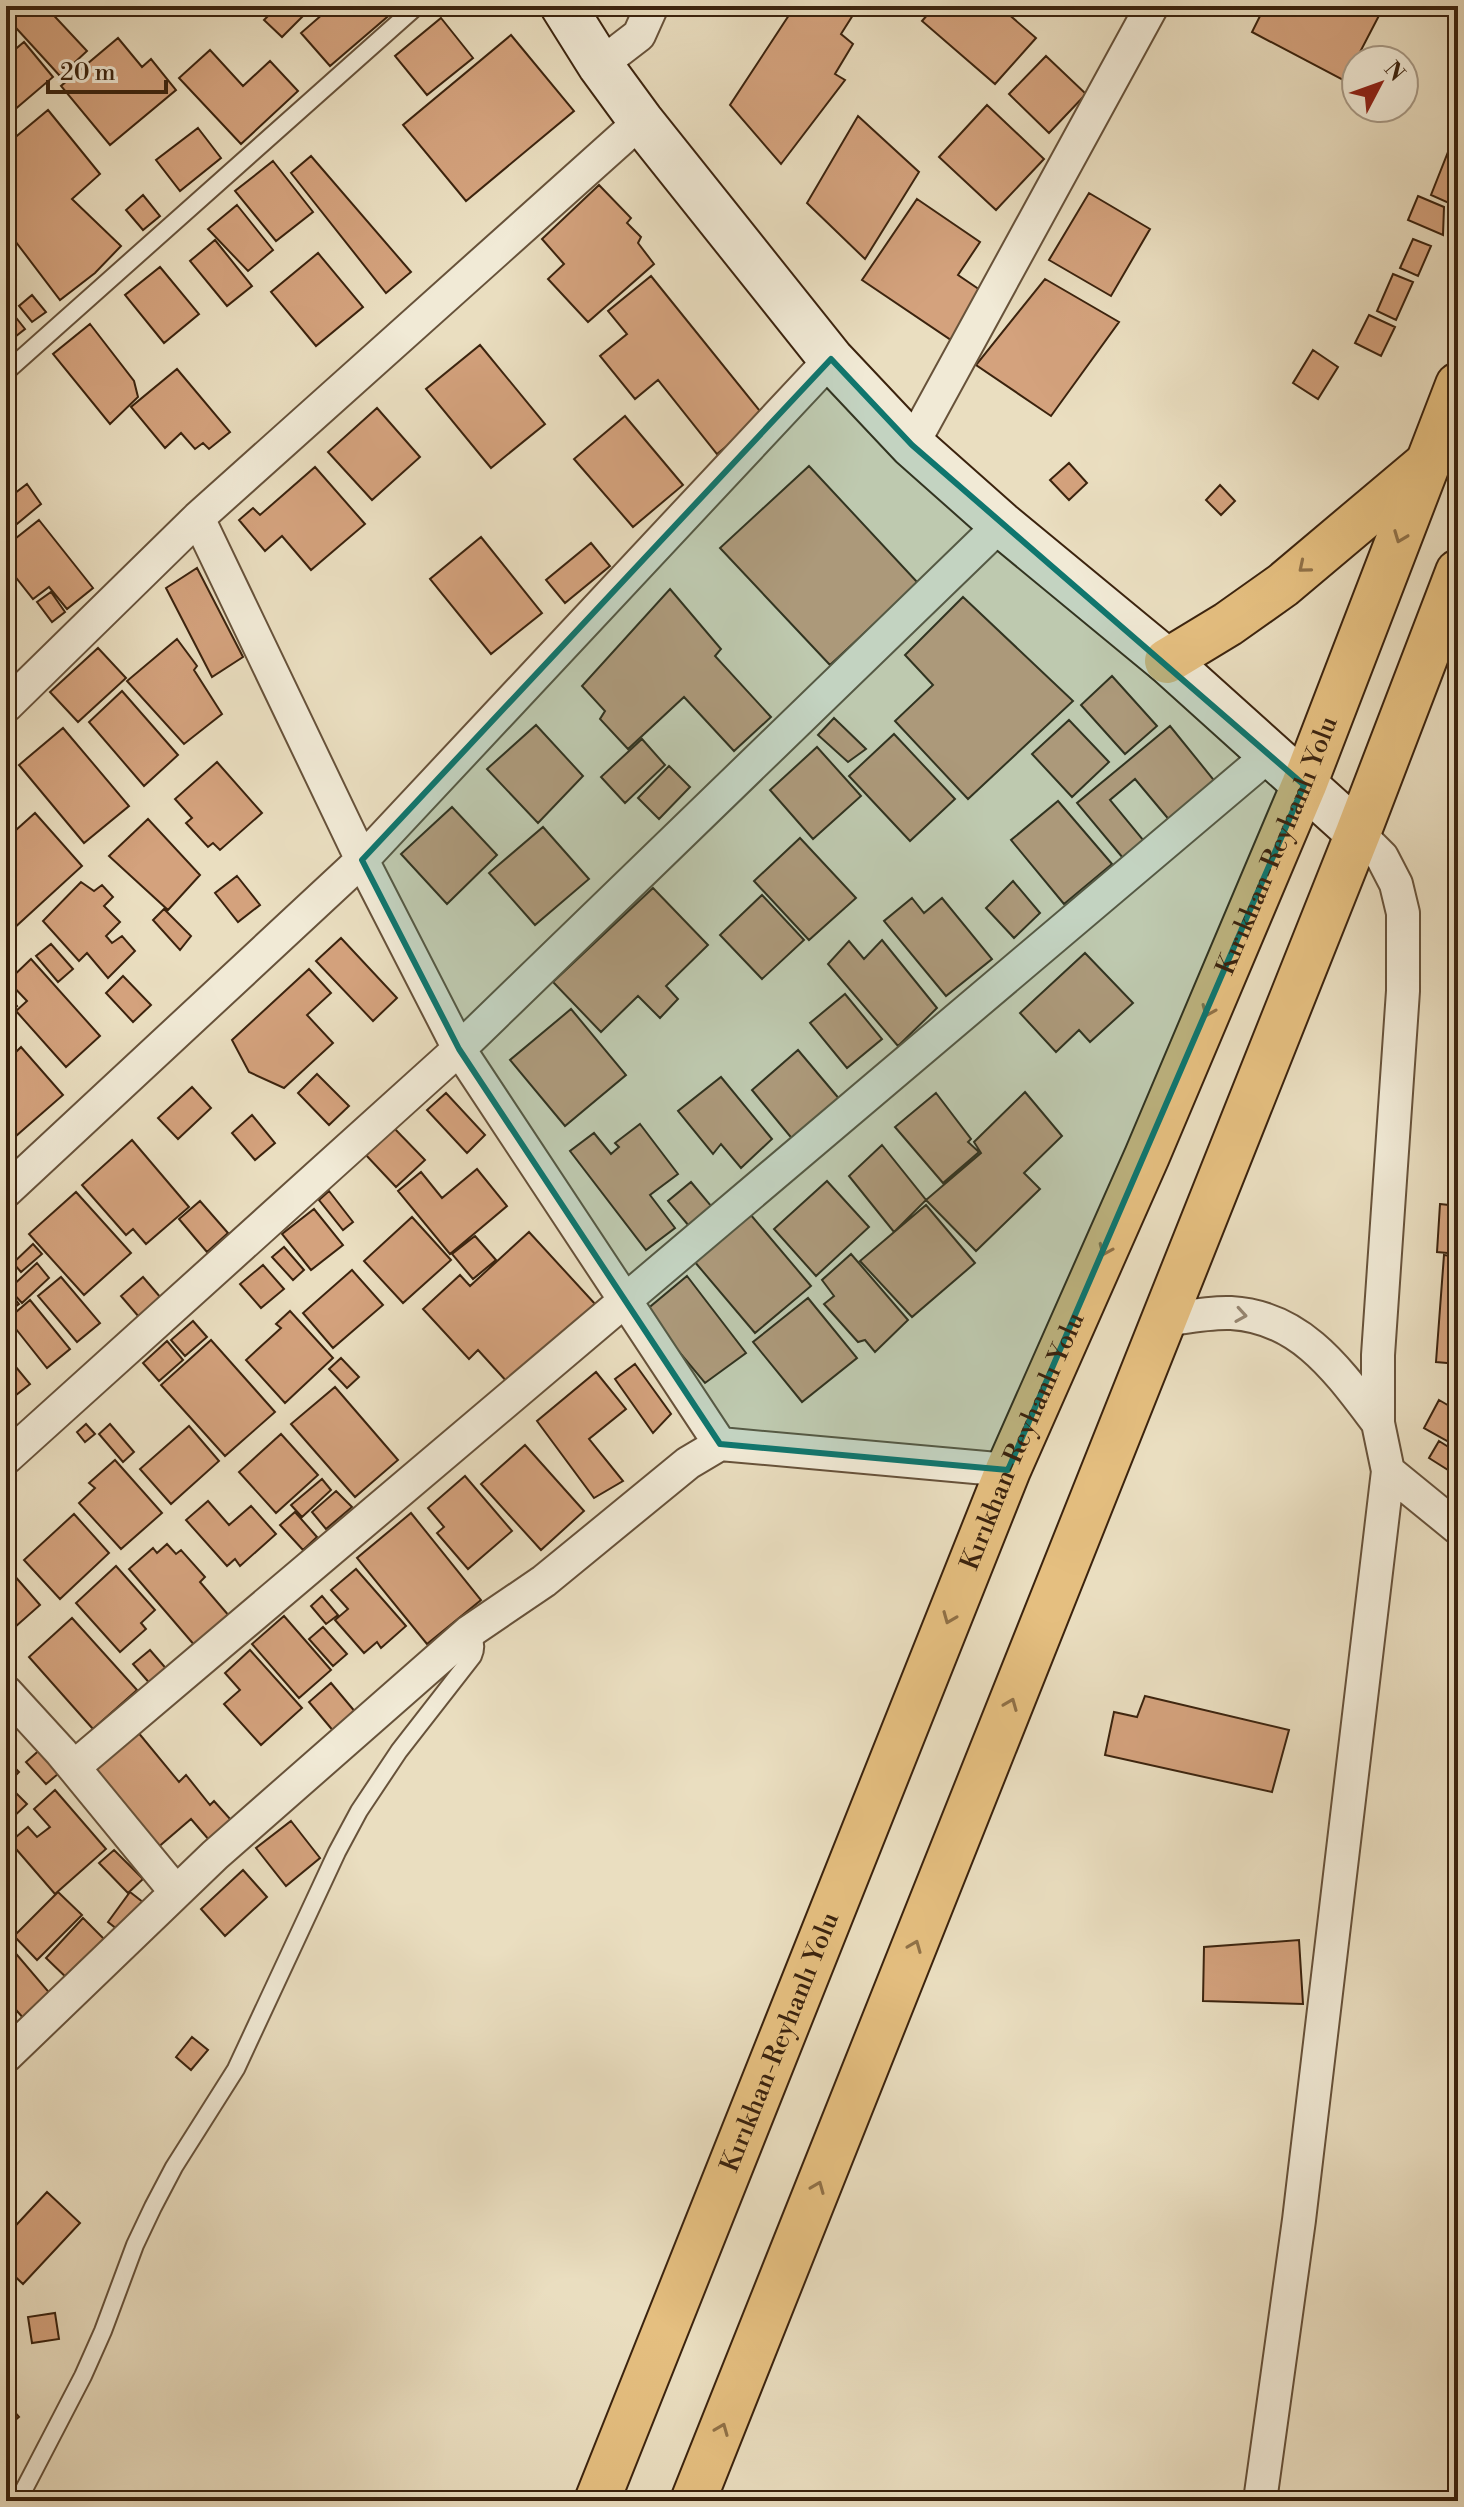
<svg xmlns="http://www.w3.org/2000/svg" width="1464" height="2507" font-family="'Libre Bodoni',serif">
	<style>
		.building { fill: #d4a27d; stroke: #3b230e; stroke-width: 2 }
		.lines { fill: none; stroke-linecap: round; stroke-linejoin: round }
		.lane-casing { stroke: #67523a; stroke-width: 20 }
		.street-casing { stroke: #67523a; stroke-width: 36 }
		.secondary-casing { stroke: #3b230e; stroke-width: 48 }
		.highway-casing { stroke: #3b230e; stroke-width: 48 }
		.lane { stroke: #f1ead6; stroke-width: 16 }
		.street { stroke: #f1ead6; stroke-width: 32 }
		.secondary { stroke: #f1ead6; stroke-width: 44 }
		.highway { stroke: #e5bf80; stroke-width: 44 }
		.oneway { stroke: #907147 }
		.oneway2 { stroke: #968672 }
		.marked { fill: #0f766e; fill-opacity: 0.2; stroke: #0f766e; stroke-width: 6; stroke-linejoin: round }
		.labels { text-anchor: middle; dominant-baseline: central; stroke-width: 6; stroke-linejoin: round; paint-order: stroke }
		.street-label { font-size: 26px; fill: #3b230e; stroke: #f1ead6 }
	</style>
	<rect width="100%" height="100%" fill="#eadec0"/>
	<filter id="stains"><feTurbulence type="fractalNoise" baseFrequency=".0025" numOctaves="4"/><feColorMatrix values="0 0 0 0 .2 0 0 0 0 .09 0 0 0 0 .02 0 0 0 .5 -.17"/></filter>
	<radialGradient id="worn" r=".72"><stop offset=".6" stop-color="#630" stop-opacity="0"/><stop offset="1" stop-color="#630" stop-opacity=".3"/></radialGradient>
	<!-- building -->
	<path class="building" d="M17,6H45L87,51L60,76L6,17Z
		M278,6H305L309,10L282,37L264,20Z
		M332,6H400L330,66L301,33Z
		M795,6H840L853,15L841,34L853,44L835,74L845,80L781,164L730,105Z
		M935,6H999L1036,38L995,84L922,21Z
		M1265,6H1384L1345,81L1252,32Z
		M441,18L473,58L427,95L395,56Z
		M511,35L574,111L466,201L403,125Z
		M118,38L142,67L151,59L176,90L110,145L61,86Z
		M24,42L53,77L6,117V57Z
		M210,50L243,86L270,61L298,91L241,144L179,78Z
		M1046,56L1086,94L1049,133L1009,94Z
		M987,105L1044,159L996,210L939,157Z
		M48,110L100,174L72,199L121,246L95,273L60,300L6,229V145Z
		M858,116L919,172L865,259L807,203Z
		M198,128L221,158L180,191L156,160Z
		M1448,152L1458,156V186L1451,204L1431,195Z
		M311,156L411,272L386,293L291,173Z
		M273,161L313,212L276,241L235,191Z
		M599,185L631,218L627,223L641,237L638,243L654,264L588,322L548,279L564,264L542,239Z
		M1089,193L1150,229L1111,296L1049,260Z
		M143,195L160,216L143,230L126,210Z
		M1418,196L1444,207L1443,235L1408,220Z
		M917,199L980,242L958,275L983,292L951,340L862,280Z
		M237,205L273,250L248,271L208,229Z
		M1413,239L1431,246L1418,276L1400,268Z
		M215,240L252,286L227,306L190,261Z
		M318,253L363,307L316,346L271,292Z
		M160,267L199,314L164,343L125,295Z
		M1393,274L1413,282L1396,320L1377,311Z
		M651,276L764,416L717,454L658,380L635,399L600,356L627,334L608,311Z
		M1045,279L1119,322L1051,416L976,365Z
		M32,295L46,312L32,322L19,306Z
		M6,305L25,329L6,344Z
		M1369,315L1395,327L1381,356L1355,343Z
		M90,324L134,381L138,397L110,424L53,354Z
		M480,345L545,424L491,468L426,389Z
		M1313,350L1338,367L1318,399L1293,383Z
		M177,369L230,432L209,449L203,443L195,449L181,433L165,448L131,407Z
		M377,408L420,457L372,500L328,452Z
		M625,416L683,485L633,527L574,459Z
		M1069,463L1087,483L1069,500L1050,480Z
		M809,466L918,583L830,665L720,548Z
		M315,467L365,524L311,570L282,536L265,551L239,520L253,508L260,515Z
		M27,484L41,504L6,533V500Z
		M1220,485L1235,501L1221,515L1206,500Z
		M39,520L93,588L67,609L49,587L33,599L6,565V546Z
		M481,537L542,613L491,654L430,579Z
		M591,543L610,566L565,603L546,580Z
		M197,568L243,657L212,677L166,588Z
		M670,589L721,649L715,656L771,717L734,751L684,697L628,749L600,719L605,711L582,686Z
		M51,592L65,612L52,622L37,602Z
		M963,597L1073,701L968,799L895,721L933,685L905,655Z
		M177,639L197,666L194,670L222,714L184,744L127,681Z
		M98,648L126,678L78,722L50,692Z
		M1112,676L1157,726L1125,754L1081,705Z
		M122,691L178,755L144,786L89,722Z
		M834,718L866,749L848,762L818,735Z
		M1069,720L1109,762L1072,797L1032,754Z
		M536,725L583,776L538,823L487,769Z
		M1170,726L1217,784L1171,822L1135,779L1110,800L1144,841L1123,858L1077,803Z
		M63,728L129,806L84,843L19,765Z
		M894,734L955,799L910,841L849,776Z
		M642,739L665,765L625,803L601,777Z
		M817,747L861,796L813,839L770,790Z
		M217,762L262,813L220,850L213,843L208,847L186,823L192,818L175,799Z
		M669,766L690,787L659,819L638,798Z
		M1058,801L1112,864L1064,904L1011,840Z
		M452,807L497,855L447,904L401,854Z
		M35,813L82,866L12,930L6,924V839Z
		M148,819L200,875L168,910L109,856Z
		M543,827L589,879L535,925L489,873Z
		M800,838L856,898L809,940L754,881Z
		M237,876L260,905L238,922L215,893Z
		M1013,881L1040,913L1014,938L986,908Z
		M81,882L94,891L102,885L113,897L104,906L120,922L106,936L112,943L122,936L135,951L108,978L87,953L79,961L43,921Z
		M653,888L708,945L666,986L678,999L660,1018L638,996L601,1032L553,982Z
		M762,895L804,940L762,979L720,935Z
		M912,898L924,913L942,898L992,959L946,996L884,921Z
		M164,909L191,936L180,950L153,920Z
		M341,938L397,998L373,1021L316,961Z
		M882,940L937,1008L898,1046L828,964L849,941L864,959Z
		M51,944L73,969L58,982L36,956Z
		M1085,953L1133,1003L1090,1042L1079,1030L1056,1052L1020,1013Z
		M31,959L100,1036L66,1067L16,1011L27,1001L8,981Z
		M309,969L331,993L307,1015L333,1043L284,1088L249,1072L232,1040Z
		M123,976L151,1005L133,1022L106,993Z
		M6,993L17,1006L6,1015Z
		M845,994L882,1039L847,1068L810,1023Z
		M571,1009L626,1075L565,1126L510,1060Z
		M6,1043L15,1053L21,1047L63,1095L16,1136L6,1124Z
		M798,1050L841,1101L794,1141L752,1090Z
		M317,1074L349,1106L329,1125L298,1093Z
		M721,1077L772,1139L741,1168L721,1144L713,1154L678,1111Z
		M192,1087L211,1108L178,1139L158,1118Z
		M1025,1092L1062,1136L1024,1173L1040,1189L976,1251L926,1200L981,1153L974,1142Z
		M446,1093L485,1135L467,1153L427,1110Z
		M936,1093L971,1139L968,1142L979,1152L943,1183L895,1127Z
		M252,1115L275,1143L255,1160L232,1133Z
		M640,1124L678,1174L650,1195L675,1228L646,1250L570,1151L594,1133L611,1154L619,1147L615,1143Z
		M393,1127L425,1160L396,1187L365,1154Z
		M1458,1129V1159L1449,1156Z
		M132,1140L189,1207L146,1244L133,1229L126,1235L82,1185Z
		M882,1145L926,1200L894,1232L849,1176Z
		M477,1169L507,1206L450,1254L398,1191L421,1172L442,1198Z
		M827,1181L869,1227L816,1276L774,1229Z
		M691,1182L712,1207L689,1226L668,1201Z
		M329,1191L353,1222L343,1230L319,1200Z
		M76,1192L131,1253L84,1295L29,1234Z
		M200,1201L228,1233L207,1252L179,1219Z
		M1440,1204L1458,1206V1254L1437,1252Z
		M926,1205L975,1263L912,1317L860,1261Z
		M314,1209L343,1245L311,1270L282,1234Z
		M750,1214L811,1286L755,1333L694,1261Z
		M412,1217L451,1260L403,1303L364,1261Z
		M529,1232L596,1305L509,1384L478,1350L469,1359L423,1309L460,1275L470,1286Z
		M475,1236L496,1260L473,1279L452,1254Z
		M33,1244L42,1254L21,1272L13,1263Z
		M284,1247L304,1270L293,1280L272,1257Z
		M851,1254L908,1320L875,1352L865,1340L858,1342L824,1304L834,1296L822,1280Z
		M1444,1255L1458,1257V1364L1436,1362Z
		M37,1263L49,1278L22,1303L9,1289Z
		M263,1265L284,1289L261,1308L240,1284Z
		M352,1270L383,1305L333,1348L303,1313Z
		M687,1276L746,1353L705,1383L645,1311Z
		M61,1277L100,1323L77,1342L38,1296Z
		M143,1277L161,1298L139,1317L121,1296Z
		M6,1288L19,1304L7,1313L6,1312Z
		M808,1298L857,1358L802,1402L753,1342Z
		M30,1300L70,1349L47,1368L8,1319Z
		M290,1311L333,1358L285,1403L246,1360L281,1328L276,1324Z
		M193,1321L207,1337L185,1356L171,1340Z
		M211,1340L275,1412L225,1456L161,1385Z
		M167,1341L183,1360L159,1381L143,1363Z
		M6,1355L30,1384L6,1403Z
		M341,1358L359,1377L347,1388L329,1369Z
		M635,1364L671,1414L653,1433L615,1379Z
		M596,1372L626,1409L589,1439L623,1481L594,1498L537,1421Z
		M335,1387L398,1460L355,1497L291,1424Z
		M1439,1400L1458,1411V1447L1424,1428Z
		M86,1424L95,1434L85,1442L77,1432Z
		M110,1424L134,1452L123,1462L99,1434Z
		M189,1426L219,1461L171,1504L140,1469Z
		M281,1434L318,1475L276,1513L239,1472Z
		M1439,1441L1458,1453L1456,1475L1429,1458Z
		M525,1445L584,1511L541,1550L481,1484Z
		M115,1460L162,1513L121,1549L79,1503L95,1488L89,1483Z
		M465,1476L512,1531L468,1569L437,1533L444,1527L428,1508Z
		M322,1479L331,1490L302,1517L291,1505Z
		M336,1491L352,1507L326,1529L312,1512Z
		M208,1501L229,1525L251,1506L276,1534L240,1566L235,1559L227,1566L186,1520Z
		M295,1512L317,1537L303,1550L280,1525Z
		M411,1513L481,1600L427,1644L357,1558Z
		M74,1514L109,1553L60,1599L24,1560Z
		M167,1544L176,1554L181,1550L205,1577L200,1582L230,1617L196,1647L129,1569L153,1548L157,1553Z
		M6,1566L40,1605L6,1635Z
		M116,1566L155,1610L141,1623L146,1629L120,1652L76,1603Z
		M356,1569L406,1626L381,1648L377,1642L364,1653L335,1620L348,1609L331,1590Z
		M322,1596L338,1615L326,1624L311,1606Z
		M284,1616L331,1670L299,1698L252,1644Z
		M72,1618L137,1690L93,1729L29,1657Z
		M323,1627L347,1654L333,1666L309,1639Z
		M150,1650L169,1672L152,1686L133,1664Z
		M250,1650L302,1708L261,1745L224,1704L240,1690L225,1673Z
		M331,1683L362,1720L340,1739L309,1702Z
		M1145,1696L1289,1730L1272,1792L1105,1755L1114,1712L1137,1717Z
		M137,1731L179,1782L186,1775L210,1805L214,1801L239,1829L216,1848L191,1819L156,1849L90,1770Z
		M44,1746L64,1769L46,1784L26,1762Z
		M6,1759L19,1772L6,1785Z
		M11,1788L27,1804L6,1824V1793Z
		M55,1790L106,1849L55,1894L10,1842L28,1827L37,1837L50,1827L34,1809Z
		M291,1821L320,1858L286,1886L256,1848Z
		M114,1850L143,1879L128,1893L99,1863Z
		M243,1870L267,1897L225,1936L201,1909Z
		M58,1892L82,1915L37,1960L14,1936Z
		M130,1892L144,1903L122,1933L108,1922Z
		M83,1918L108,1943L71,1982L46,1958Z
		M1299,1940L1303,2004L1203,2001L1204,1947Z
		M6,1942L53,1997L25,2020L17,2011L6,2020Z
		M192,2037L208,2050L191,2070L176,2057Z
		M47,2192L80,2223L23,2284L6,2268V2236Z
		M55,2313L59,2339L32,2343L28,2317Z
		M6,2402L19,2417L6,2428Z"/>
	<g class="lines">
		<defs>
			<path id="lane" d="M6,372L417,6
				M18,2501L83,2376L103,2331L135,2245L153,2207L174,2167L236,2069L337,1852L359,1811L399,1751L473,1656C477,1647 476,1640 469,1632"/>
			<path id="street" d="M600,65L639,35L652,6
				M912,445L1152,6
				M198,518L362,860L459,1049L720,1444
				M6,706L198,518L641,121
				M1358,833L1382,857L1396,884L1403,913V991L1378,1355V1423L1388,1471L1458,1528
				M6,1191L362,860L831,359
				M1164,1320C1186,1317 1209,1312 1231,1313C1302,1317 1339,1372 1378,1423
				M6,1458L459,1049L1001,524
				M6,1692L61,1752L176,1892
				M74,1767L1269,755
				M6,2056L215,1855L469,1632L544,1581L688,1463L720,1444L1008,1470
				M1260,2501L1299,2220L1388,1471"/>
			<path id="secondary" d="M563,6L600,65L641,121L831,359L912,445L1001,524L1167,661L1358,833"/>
			<g id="highway">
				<path d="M1167,661L1228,624L1283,585L1423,467"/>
				<path id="s1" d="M597,2501L1008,1470L1147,1156L1304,785L1458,385"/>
				<path d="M693,2501L1358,833L1458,572"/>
			</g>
		</defs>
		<!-- lane casing -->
		<use href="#lane" class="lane-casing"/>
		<!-- street casing -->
		<use href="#street" class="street-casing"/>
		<!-- secondary casing -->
		<use href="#secondary" class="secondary-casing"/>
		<!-- highway casing -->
		<use href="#highway" class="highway-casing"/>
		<!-- lane -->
		<use href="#lane" class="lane"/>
		<!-- street -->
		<use href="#street" class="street"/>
		<!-- secondary -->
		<use href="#secondary" class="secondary"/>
		<!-- highway -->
		<use href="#highway" class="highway"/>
	</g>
	<!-- one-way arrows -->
	<defs><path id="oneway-chevron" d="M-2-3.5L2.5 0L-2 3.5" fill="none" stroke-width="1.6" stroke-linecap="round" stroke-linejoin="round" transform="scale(2)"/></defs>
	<g class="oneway">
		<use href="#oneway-chevron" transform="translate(1400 537) rotate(111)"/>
		<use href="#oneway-chevron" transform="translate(1304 567) rotate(140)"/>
		<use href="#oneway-chevron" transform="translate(1208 1011) rotate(113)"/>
		<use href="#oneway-chevron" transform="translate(1105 1250) rotate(114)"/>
		<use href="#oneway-chevron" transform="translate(949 1618) rotate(112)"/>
		<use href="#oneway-chevron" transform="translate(1011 1704) rotate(-68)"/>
		<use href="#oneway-chevron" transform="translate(915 1946) rotate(-68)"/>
		<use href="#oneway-chevron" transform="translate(818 2187) rotate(-68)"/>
		<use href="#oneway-chevron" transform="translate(722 2429) rotate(-68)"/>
	</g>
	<use class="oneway2" href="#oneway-chevron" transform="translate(1241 1315) rotate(9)"/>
	<!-- marked area -->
	<path class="marked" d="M831,359L912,445L1304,785L1008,1470L720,1444L459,1049L362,860Z"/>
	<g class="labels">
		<!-- street labels -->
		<g class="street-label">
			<text stroke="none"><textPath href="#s1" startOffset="1790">Kırıkhan-Reyhanlı Yolu</textPath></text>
			<text stroke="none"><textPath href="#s1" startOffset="1142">Kırıkhan-Reyhanlı Yolu</textPath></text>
			<text stroke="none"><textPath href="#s1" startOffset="494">Kırıkhan-Reyhanlı Yolu</textPath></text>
		</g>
	</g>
	<!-- margin -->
	<rect width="1464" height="2507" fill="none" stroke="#eadec0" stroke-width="32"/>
	<rect x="8" y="8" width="1448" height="2491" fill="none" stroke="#3b230e" stroke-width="4"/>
	<rect x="16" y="16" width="1432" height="2475" fill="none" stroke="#3b230e" stroke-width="2"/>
	<!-- north arrow -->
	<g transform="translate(1380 84) rotate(49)"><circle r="38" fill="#f1ead6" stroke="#a89a86" stroke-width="2"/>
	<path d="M0-6L14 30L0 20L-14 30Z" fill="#8f2418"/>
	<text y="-12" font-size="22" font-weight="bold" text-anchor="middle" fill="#3b230e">N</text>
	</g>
	<!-- scale -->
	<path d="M48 80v12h118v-12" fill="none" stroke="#3b230e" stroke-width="4"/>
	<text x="60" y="80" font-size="24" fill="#3b230e" stroke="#f1ead6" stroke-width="6" paint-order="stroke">20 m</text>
	<rect width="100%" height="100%" filter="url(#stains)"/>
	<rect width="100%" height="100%" fill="url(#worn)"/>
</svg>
